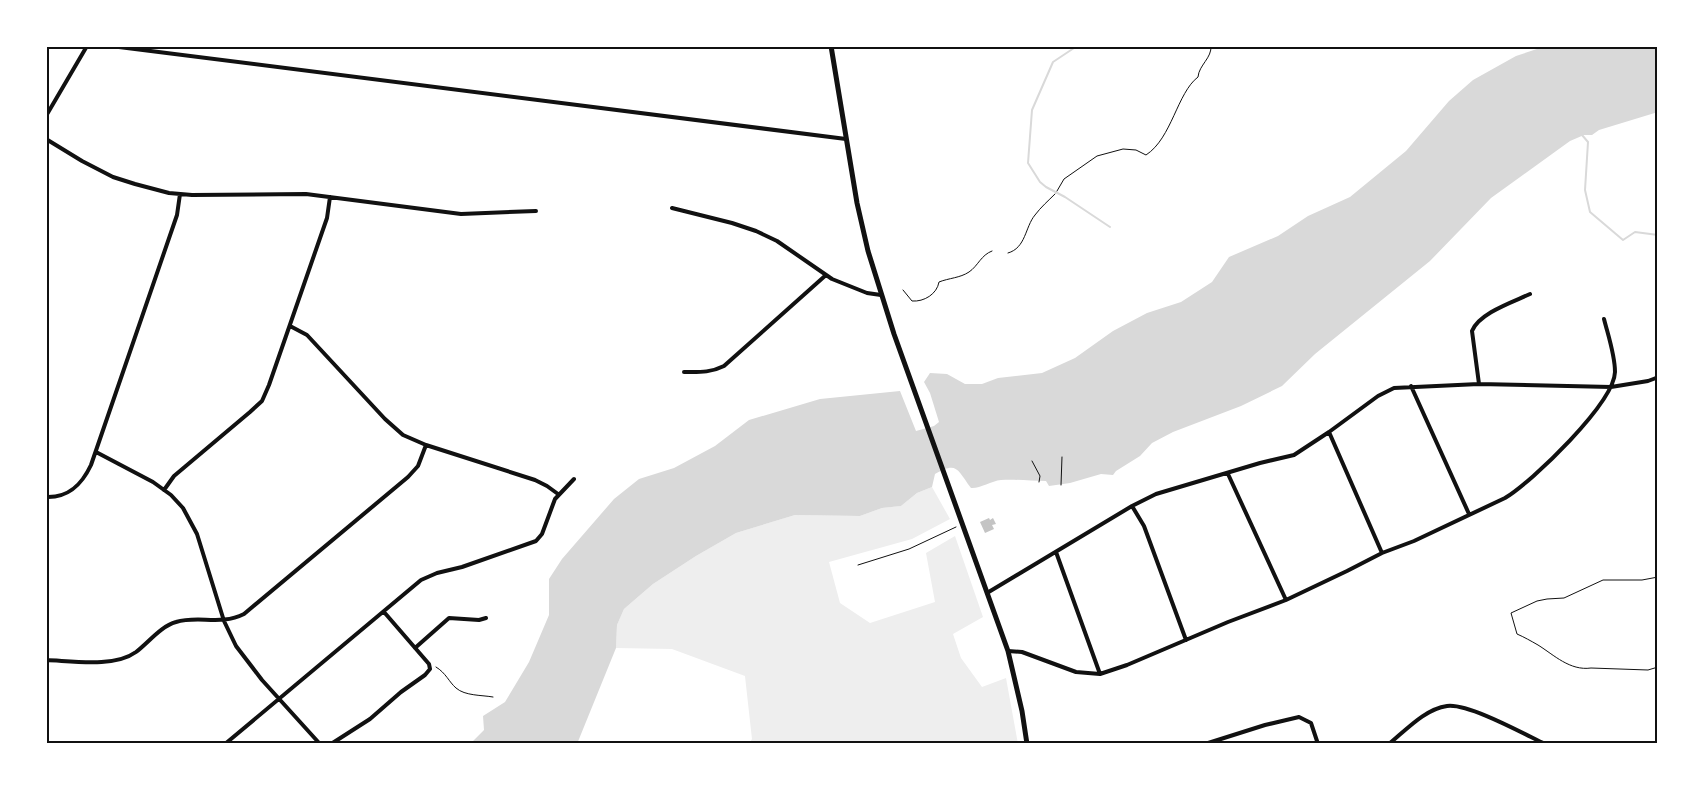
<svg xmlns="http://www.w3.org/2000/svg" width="1704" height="790" font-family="Jost,sans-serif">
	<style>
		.green { fill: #eee }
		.water { fill: #d9d9d9 }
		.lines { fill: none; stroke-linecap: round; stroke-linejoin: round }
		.stream { stroke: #d9d9d9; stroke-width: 2 }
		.building { fill: #c4c4c4 }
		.path { stroke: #111; stroke-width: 1 }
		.minor { stroke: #111; stroke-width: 4 }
		.secondary { stroke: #111; stroke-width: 5 }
		.neatline { fill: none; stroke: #111; stroke-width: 2 }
	</style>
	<rect width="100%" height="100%" fill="#fff"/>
	<!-- green -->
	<path class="green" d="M932,487L950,519L912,539L829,562L840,603L870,623L935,602L926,553L955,536L983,617L953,634L961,658L982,687L1006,678L1018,744H749L752,739L745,676L672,649L616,648L617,625L624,609L653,584L696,556L736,533L795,515L860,516L882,508L901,506L917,493Z"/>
	<!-- water -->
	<path class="water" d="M1546,46H1658V112L1599,130L1592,135H1584L1570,141L1491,198L1430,261L1315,354L1282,386L1241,406L1173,432L1152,443L1140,456L1116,471L1113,475L1101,474L1070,483L1049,486L1046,481C1031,481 1016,479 1001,480C991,481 979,489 971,488C957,469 957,461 935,474L932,487L917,493L901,506L882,508L860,516L795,515L736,533L696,556L653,584L624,609L617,625L616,648L577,744H470L484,730L483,716L505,702L529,662L549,615V579L562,559L614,499L639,479L674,468L715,446L749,420L820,399L900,391L916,431L934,426L939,422L930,393L924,382L930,373L947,374L965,384H982L998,378L1042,373L1075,358L1113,331L1147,313L1181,302L1212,282L1229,257L1278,236L1308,216L1350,197L1406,151L1449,101L1473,80L1516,56Z"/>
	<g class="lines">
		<!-- stream -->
		<path class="stream" d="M1077,46L1053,62L1032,110L1028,163L1040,182L1046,187L1065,197L1110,227
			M1582,135L1588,142L1585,190L1590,212L1623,240L1635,232L1658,235"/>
	</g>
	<!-- building -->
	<path class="building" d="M989,518L990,520L993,518L996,524L992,525L994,529L985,533L980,522Z"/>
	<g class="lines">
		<!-- path -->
		<path class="path" d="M1057,191L1064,179L1097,156L1123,149L1136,150L1146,155C1172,138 1177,93 1198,77C1199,65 1212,58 1211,46
			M1008,253C1026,248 1025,227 1035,215C1041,207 1048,201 1055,194
			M903,290L912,301C924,302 937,294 939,282C949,278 960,278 969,272C978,266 981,255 992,251
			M1032,461L1040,476L1039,482
			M1061,485L1062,457
			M858,565L909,549L956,527
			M1658,577L1642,580H1603L1564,598L1547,599L1537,601L1511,613L1517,634C1524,637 1531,641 1538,645C1554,655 1570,671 1591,668L1648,670L1658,667
			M436,667C446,673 449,682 456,688C465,696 482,695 493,697"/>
		<!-- minor -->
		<path class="minor" d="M111,46L846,139
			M46,116L87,46
			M46,139L82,161L113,177L135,184L169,193L192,195L306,194L461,214L536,211
			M672,208L732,223L756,231L777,241L832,279L867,293L881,295
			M290,326L307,335L385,419L403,435L426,445L535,480L547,486L558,494
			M684,372C699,372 710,373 724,366L826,275
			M1479,384L1472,331C1479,313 1513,302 1530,294
			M1411,386L1469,514
			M1329,432L1382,553
			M96,452L153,482L171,495L183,508L197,534L224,621L236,646L262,680L320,744
			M1228,474L1286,600
			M164,490L174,476L250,412L262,401L269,385L327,218L330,197
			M46,497C69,498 82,484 91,465L177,215L180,194
			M1132,506L1144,526L1186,640
			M1056,552L1100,674
			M987,593L1132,506L1156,494L1260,463L1294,455L1329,432L1378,396L1394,388L1479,384L1611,387L1648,381L1656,378L1658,375
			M415,648L449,618L479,620L486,618
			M1008,651L1022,652L1076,672L1100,674L1127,665L1228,622L1286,600L1347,571L1382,553L1414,541L1505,498C1532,482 1614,403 1615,372C1615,355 1608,335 1604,319
			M46,660C72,661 114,668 136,652C149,642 161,626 176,622C199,615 220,626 244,614L408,477L418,466L426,445
			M225,744L421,580L437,573L462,567L536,541L542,534L555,499L574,479
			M331,744L370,719L401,692L425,675L430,669L429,664L384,612
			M1205,744L1265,725L1299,717L1311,723L1318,744
			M1389,744C1406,730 1425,709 1447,706C1468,703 1524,734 1545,744"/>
		<!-- secondary -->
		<path class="secondary" d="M831,46L857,203L868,251L894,334L1008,651L1022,711L1027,744"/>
	</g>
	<!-- border -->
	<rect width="1704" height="790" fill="none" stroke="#ffffff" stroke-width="95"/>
	<rect x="48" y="48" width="1608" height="694" class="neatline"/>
</svg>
